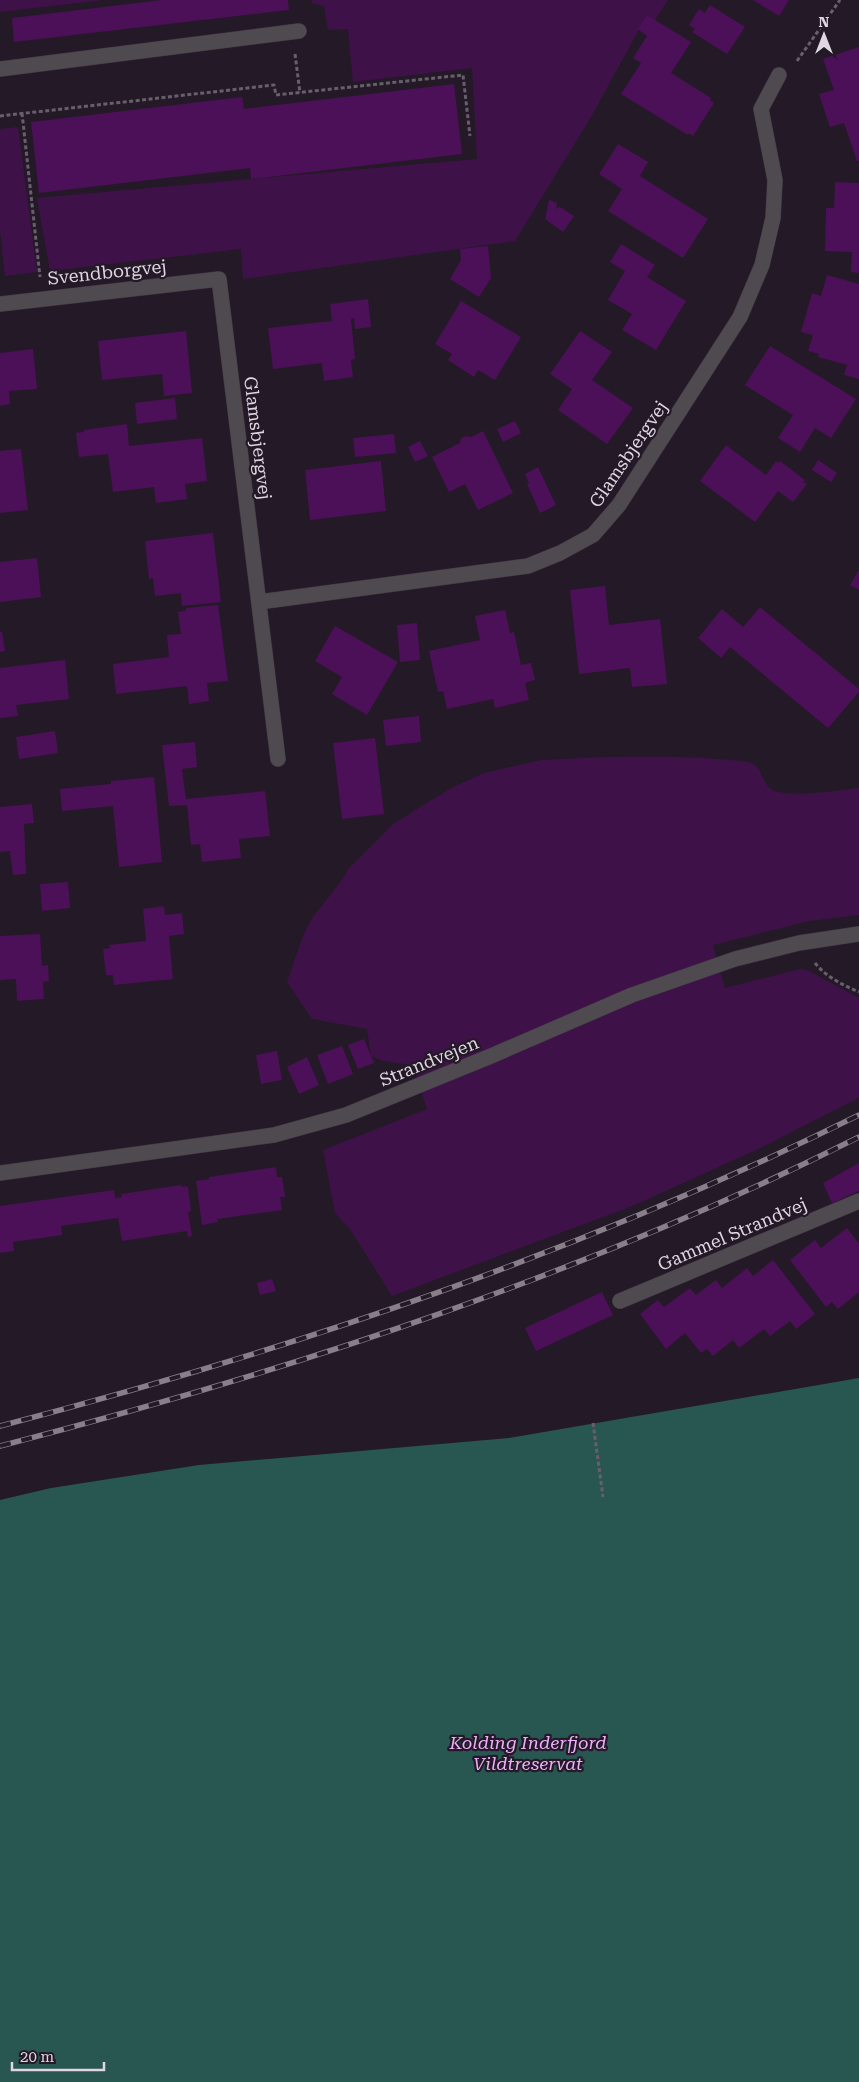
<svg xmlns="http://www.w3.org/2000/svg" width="859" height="2082" font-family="'Roboto Serif',serif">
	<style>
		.green { fill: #3e1248 }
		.water { fill: #285651 }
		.building { fill: #4c1058 }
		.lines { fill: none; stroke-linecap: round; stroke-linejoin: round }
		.minor-casing { stroke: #3e3341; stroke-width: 16 }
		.path { stroke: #695f6c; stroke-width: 3; stroke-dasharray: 4 2.5; stroke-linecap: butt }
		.minor { stroke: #4f4950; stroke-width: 15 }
		.rail-casing { stroke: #887f8b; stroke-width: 5.5 }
		.rail { stroke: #241927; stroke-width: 4; stroke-dasharray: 11; stroke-linecap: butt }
		.labels { text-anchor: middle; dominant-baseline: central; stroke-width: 4.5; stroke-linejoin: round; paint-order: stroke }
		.street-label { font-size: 18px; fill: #ded6e0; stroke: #241927 }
		.park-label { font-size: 18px; font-style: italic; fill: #eeaefc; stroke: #241927 }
	</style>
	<rect width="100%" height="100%" fill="#241927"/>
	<!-- green -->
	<path class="green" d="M0,0H103L0,12Z
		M312,0H668L655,20L647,15L591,117L515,241L243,279L241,249L50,271L37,198L477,159L472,68L353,82L348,29L328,30L324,6L312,3Z
		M18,127L37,272L5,276L0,231V129Z
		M606,757C643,757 680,756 717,759C727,760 738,760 748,762C763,765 760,781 771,789C785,799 841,790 859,788V915L809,921L713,945L725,988L800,969L807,970L859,998V1098L758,1149L635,1205L392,1296L350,1229L335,1213L323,1150L427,1109L412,1065L383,1061L371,1056L367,1029L312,1019L287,982C294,963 301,937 311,920C321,905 342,883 348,869L393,824L451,788L484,773L541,760Z"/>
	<!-- water -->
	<path class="water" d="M859,1378V2082H0V1500L51,1488L199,1465L509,1438Z"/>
	<!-- building -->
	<path class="building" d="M162,0H288L289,10L14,42L12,18Z
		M753,0H789L779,16Z
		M710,5L745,27L727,54L692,32L695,29L689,25L699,9L705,13Z
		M647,15L691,42L671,73L711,98L710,100L714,103L693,136L689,133L688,135L621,94L641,63L633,58L647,36L638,29Z
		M859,47V161H857L844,123L830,127L819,94L834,90L823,59Z
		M454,84L462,154L251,179L250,168L39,193L31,122L242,97L244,109Z
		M618,144L648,162L640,176L708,219L683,258L608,211L622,189L599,174Z
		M835,182L859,183V273L851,272L852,252L825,251L826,208H834Z
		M549,200L557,203L556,209L560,207L574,216L563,232L545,219Z
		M621,244L655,265L647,277L686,301L656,350L622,330L632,314L608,300L625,271L610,262Z
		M488,246L491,278L479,297L450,279L461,260L460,249Z
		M827,275L859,284V379L844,375L847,365L818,357L819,354L808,351L813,335L801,332L812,293L821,296Z
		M368,299L371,327L355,329L354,318L351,319L355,359L351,360L353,377L324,381L322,363L273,369L268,328L332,321L330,304Z
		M461,301L521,337L495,380L478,370L474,377L448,360L452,354L435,344Z
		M186,331L192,393L164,396L162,374L102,380L98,341Z
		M580,331L612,352L592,380L633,408L607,444L558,410L572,389L550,374Z
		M770,346L856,399L831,438L815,428L800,452L778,438L793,415L745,385Z
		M33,349L37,389L9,391L10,404L0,406V353Z
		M175,398L177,419L137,424L135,403Z
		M515,421L521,433L503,442L497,429Z
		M127,424L129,446L202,438L207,481L185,484L187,499L156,503L154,487L113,492L108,454L79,457L76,433L84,432V430Z
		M483,431L513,493L478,510L465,484L449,492L432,457L460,443L461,438L466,436L471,437Z
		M394,434L396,453L355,457L353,438Z
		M420,441L428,456L415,462L408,447Z
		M726,445L766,475L776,461L778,463L780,461L805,480L803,482L807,484L793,502L778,491L755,522L700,481Z
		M21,449L28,510L0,513V451Z
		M818,460L837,473L831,482L812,470Z
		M381,461L386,511L310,520L305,470Z
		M538,467L556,505L540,513L527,484L529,483L525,474Z
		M213,533L221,602L182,606L181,593L155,596L153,578L149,579L145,541Z
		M37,558L41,597L0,602V562Z
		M859,570V590L850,585Z
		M605,586L609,625L660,619L667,684L632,687L630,668L579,674L570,590Z
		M218,605L228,681L207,683L209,701L189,704L187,686L116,694L113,664L169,657L167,635L181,634L178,612L186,611V608Z
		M760,607L859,689V692L828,728L730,647L721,658L698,638L722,609L743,627Z
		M505,610L510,633L514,632L521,665L531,663L535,680L525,683L529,700L495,708L493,699L447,709L443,691L438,692L429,651L480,640L475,616Z
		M417,623L420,660L400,662L397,625Z
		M335,626L398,662L367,715L332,694L342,677L315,661Z
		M0,632H2L5,651L0,652Z
		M65,660L69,699L16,705L18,716L0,718V668Z
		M419,716L421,742L386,746L383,720Z
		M55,731L58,753L19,759L16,737Z
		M375,738L384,814L342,819L333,743Z
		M195,742L197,767L182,769L186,799L265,791L270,836L239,839L241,858L202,862L200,844L191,845L187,805L169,806L162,745Z
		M154,777L162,862L119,867L113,806L62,811L60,789L111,784V781Z
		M32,804L34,823L24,824L26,874L13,875L10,851L0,852V807Z
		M68,882L70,908L42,911L40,884Z
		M164,906L165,915L182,913L184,934L169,936L173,979L114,985L113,975H106L103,949L110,948L109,945L146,941L143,909Z
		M40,934L42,966L48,965L49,981L43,982L44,999L17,1001L16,979L0,980V936Z
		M364,1039L374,1063L358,1069L348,1045Z
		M342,1046L353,1074L328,1084L317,1055Z
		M277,1051L282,1080L261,1084L256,1055Z
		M307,1057L319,1085L299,1094L287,1067Z
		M859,1163V1191L832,1203L823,1183Z
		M276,1167L277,1177H282L285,1197H280L282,1210L217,1219L218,1222L202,1225L196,1181L209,1179V1177Z
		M181,1185V1187L188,1186L191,1211L188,1212L192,1236L188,1237L187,1231L122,1241L118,1218L61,1226L62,1235L13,1242L14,1251L0,1253V1206L114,1190L115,1198L122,1197L121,1194Z
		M847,1228L859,1244V1292L838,1309L832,1302L826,1307L790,1260L815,1240L821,1248Z
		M773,1260L815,1314L796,1329L790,1321L770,1336L764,1329L739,1348L733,1340L713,1356L707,1349L701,1353L685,1333L666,1349L640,1314L658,1300L664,1307L690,1288L696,1295L716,1280L722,1288L747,1268L753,1276Z
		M272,1279L276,1291L260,1295L257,1283Z
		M602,1292L613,1315L536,1351L525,1328Z"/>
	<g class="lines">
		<defs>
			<path id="minor" d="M0,69L299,31
				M0,304L219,279L278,759
				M259,602L528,566L560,553L593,535L619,505L740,317L762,265L773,218L775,180L761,109L779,75
				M0,1173L274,1135L346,1115L491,1056L632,995L735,959L799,943L859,934
				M620,1301L859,1201"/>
		</defs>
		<!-- minor casing -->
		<use href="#minor" class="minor-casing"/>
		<!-- path -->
		<path class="path" d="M295,54L300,93
			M797,61L840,0
			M22,113L40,277
			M0,116L274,85L276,95L463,75L470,136
			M815,963C826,977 843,985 859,992
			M593,1423L603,1497"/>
		<!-- minor -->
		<use href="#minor" class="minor"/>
		<defs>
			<path id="rail" d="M0,1426C296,1349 584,1251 859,1115
				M0,1446C295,1370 586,1274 859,1137"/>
		</defs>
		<!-- rail casing -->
		<use href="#rail" class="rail-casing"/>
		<!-- rail -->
		<use href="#rail" class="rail"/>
	</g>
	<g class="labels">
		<!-- street labels -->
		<g class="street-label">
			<text transform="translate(107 272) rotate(-6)">Svendborgvej</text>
			<text transform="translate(258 438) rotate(83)">Glamsbjergvej</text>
			<text transform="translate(628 454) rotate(-56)">Glamsbjergvej</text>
			<text transform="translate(429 1061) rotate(-22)">Strandvejen</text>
			<text transform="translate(732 1234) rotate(-23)">Gammel Strandvej</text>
		</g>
		<!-- park labels -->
		<g class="park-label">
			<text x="528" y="1742">Kolding Inderfjord<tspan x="528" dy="21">Vildtreservat</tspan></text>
		</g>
	</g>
	<!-- north arrow -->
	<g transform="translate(824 35)" stroke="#241927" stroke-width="4" paint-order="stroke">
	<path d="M0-4L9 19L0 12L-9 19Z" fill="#ded6e0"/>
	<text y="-8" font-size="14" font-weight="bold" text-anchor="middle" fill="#ded6e0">N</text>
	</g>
	<!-- scale -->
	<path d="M12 2062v8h92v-8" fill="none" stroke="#ded6e0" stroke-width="2.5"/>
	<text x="20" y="2062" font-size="15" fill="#ded6e0" stroke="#241927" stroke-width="4" paint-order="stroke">20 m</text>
</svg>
